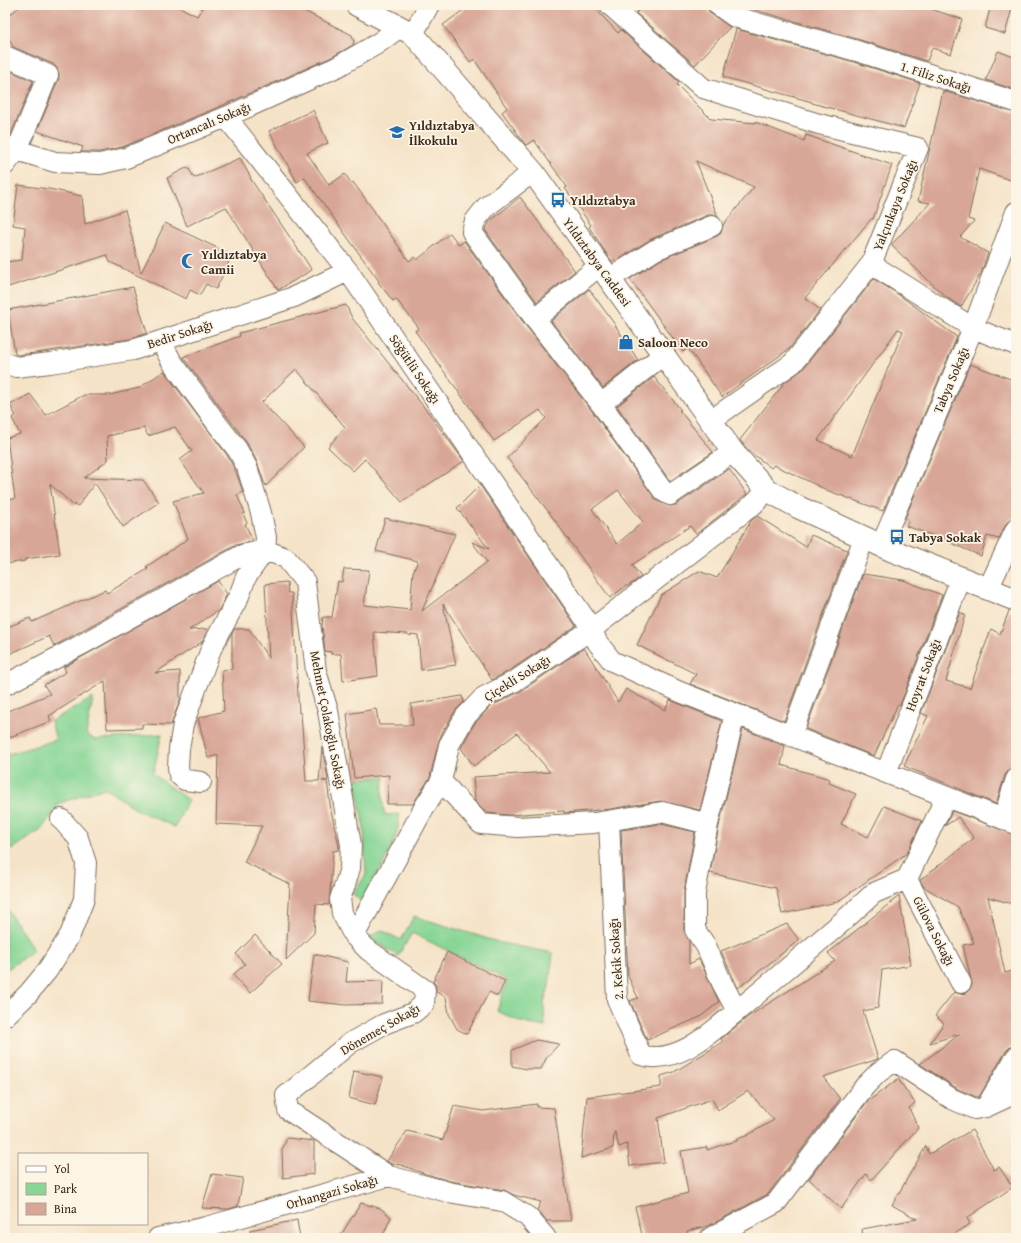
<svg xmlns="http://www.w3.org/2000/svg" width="1021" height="1243" font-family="'Gentium Book Plus',serif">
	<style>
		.green { fill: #87d696; stroke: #61805a }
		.building { fill: #d8a696; fill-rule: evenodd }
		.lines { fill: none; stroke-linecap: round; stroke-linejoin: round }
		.minor-casing { stroke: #7c6b5a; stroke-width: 22 }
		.secondary-casing { stroke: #7c6b5a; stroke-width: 24 }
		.minor { stroke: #fff; stroke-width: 20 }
		.secondary { stroke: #fff; stroke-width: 22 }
		.labels { text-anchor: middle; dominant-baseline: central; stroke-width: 3.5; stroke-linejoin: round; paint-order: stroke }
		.street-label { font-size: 13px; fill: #3b2a1e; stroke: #fcf5e5 }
		.poi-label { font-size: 13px; font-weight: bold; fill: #3b2a1e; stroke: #fcf5e5; text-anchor: start }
	</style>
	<rect width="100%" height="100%" fill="#fcf5e5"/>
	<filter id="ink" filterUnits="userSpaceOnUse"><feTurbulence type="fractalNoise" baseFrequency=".025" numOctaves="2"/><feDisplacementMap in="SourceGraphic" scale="8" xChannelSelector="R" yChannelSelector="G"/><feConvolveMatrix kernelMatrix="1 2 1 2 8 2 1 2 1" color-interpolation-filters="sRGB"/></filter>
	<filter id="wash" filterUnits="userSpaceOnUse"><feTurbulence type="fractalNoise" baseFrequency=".012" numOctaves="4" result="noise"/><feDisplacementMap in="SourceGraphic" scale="16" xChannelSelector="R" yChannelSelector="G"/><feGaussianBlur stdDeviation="0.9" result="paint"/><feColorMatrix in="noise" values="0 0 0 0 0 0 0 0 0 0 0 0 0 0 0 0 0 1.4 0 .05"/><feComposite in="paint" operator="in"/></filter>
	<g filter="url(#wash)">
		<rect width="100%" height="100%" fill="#f5e3c8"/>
		<!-- green -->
		<path class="green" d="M93,698L86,734L95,740L162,734L153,774L188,800L175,827L137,810L105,788L60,803L41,830L5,854V755L56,740L51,721Z
			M385,777C381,790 382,802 385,815L399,814C401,840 374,879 361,901L353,894L366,875L364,828L355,779Z
			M5,906L34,950L5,971Z
			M414,916L501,943L553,953L549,986L544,1003L545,1027L523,1023L497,1011L507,980L412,933L398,956L369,938L381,930L401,940Z"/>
		<g id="blocks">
			<!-- building -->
			<path class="building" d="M22,5H176L197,16L204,5H292L352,35L354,42L353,45L332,57L221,106L122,147L99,152H81L83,147L37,131L59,79V73L57,68L53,64L13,47L5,30V18Z
				M470,5H592L618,33L621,30L679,82L677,85L711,119L755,123V122L804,141L806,135L892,165L873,219H871L805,298L820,310L789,349L722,397L688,348L683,352L630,279L660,260L717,236L721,233L723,225L754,187L696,161L718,217L713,215H708L651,239L617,260L616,259L612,262L589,227L591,225L565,188L567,187L534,140L526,145L525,144L502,112L507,108L474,59L470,62L443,25Z
				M644,5H707L708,10L711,14L730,27L695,65L636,13Z
				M738,5H917L962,19L951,54L932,48L927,61L860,40Z
				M991,5H1013L1005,34L985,28Z
				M736,29L854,62L920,83L904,128L812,103V102L723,77Z
				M998,51L1016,58V90L986,80Z
				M5,69L33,81L10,136L5,135Z
				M943,91L1016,113V182L979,169L968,219L974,221L960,237L988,253L981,273L961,307L946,297L891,245L930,203L918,201Z
				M313,110L328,143L307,153L329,185L345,174L351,183L353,182L375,212V213L409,261L415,257L417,260L450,233L459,245L464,241L526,326L592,411L657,501L670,506L676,505L729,469L747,494L696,534L690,526L632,565L641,577L628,586H626L610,598L551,515L507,458L546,418L540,410L494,441L415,331L419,328L396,299L393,301L378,282L379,281L304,177L297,182L269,131ZM618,490L643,522L617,544L592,509Z
				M240,158L251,178H250L312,270L278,290L226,207L187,226L167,178L188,167L194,178Z
				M18,185L49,189L82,196L85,224L125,210L141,273L165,223L232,255L216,289L206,284L200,295L190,290L186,299L110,262L107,255L5,288V262L22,260L25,227L13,225Z
				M520,197L575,271L537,302L485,230L490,221Z
				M874,279L895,292L957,337L883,511L829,491L774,465L771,468L747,449L740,440L785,382L802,370ZM898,329L903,331L852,456L818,440Z
				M133,287L147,333L130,339L35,353L17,355L15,354L8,310Z
				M589,289L613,322L638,360L603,388L551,321Z
				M346,305L352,318L428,412L464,461L402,502L365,459L353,471L328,447L345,427L296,369L262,402L304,447L266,486L264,482L257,462L247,443L183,357L240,336L239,333Z
				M970,364L1016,381V518L1010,519L1006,524L999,539L987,536L981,556L937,537L906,526L909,520L905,518Z
				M164,371L227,455L236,472L243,492L237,495L245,513L243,514L247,523L245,524L253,541L236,545L54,646L49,636L5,656V628L30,618L32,622L105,590L107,593L148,569L146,567L188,539L173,501L204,493L180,460L192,451L175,427L148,436L144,428L107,436L108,460L84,478L143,480L159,502L123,527L95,483L78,506L75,504L74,506L50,484L60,554L25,559V561L5,564V499H15L7,438L20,434L12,418L16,416L10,405L30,394L46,415L84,395H110L139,388Z
				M654,377L681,410H679L713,452L670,481L617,406Z
				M480,485L576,626L509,671L492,680L443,604L456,665L421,670L418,635L411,634V636L408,634L374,632L378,676L343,681L341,654H331V652L325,651L322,626L323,617H332L338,581L342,582L344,569L369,570L364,605L410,610L413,572L418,561L376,551L385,518L455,534L422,611L487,562L472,542L489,549L457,508Z
				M757,516L806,547L811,535L847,550L784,721L690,684L696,674L637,645L661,595L699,571L717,578L751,521Z
				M863,574L903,580L942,595L900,705L898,704L874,756L806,729Z
				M218,581L227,594L219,610L189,630L208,629L202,642L155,673L180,671V700L171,725L142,724V728L107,729L105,681L49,716L51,721L5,739V712L50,694L44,685L66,672L64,667Z
				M287,582L288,593H292L299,713H301L306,781H319L322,747L328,780L322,781H327L331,811L339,846V850L333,851L329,905L316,904L314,933L286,960L290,884L244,862L262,826L216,824L218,755L208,758L198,718L224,711L222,670L232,669V634L234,629H249L269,659L265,584Z
				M1009,611L1016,612V768L1009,770L1005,775L996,804L904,766L928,716L921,713L960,612L965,615L946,681L970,688L991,629L1000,634Z
				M584,648L618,702L626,689L665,710L670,700L722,721L700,810L660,801L611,809L564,813V811L509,815L486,813L475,801L473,777L550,772L517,733L474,766L461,748L474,724L491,706L521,691Z
				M462,696L464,702L455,711L445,728V727L439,740L430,777L413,804H387L389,775L354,778L347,714L376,709L379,725H413L411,704Z
				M743,729L785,746L781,765L830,779L829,783L856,794L841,824L868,837L884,806L922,821L907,853L837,902L782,914L776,888L710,873L719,826Z
				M952,811L1016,835V905L988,897L1005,973L1016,970V1046L1010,1047L1006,1051L979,1097H976L958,1089L920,1064L960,1034L930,1043L944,1023L935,1016L954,992L960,994L966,993L970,989L972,984L963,945L974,943L958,907L924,887L920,880L974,838L958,817L945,826Z
				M661,824L695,832L684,891V930L689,941V964L699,959L719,1002L700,1017L647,1040L630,1001L638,998L628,976L621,830Z
				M899,896L911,965L882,970L878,1008L863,1011L878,1059L823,1077L840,1099L768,1194L708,1226L687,1231L689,1238H643L635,1207L688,1193L681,1151L707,1147V1150L728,1143L737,1141V1139L746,1136L774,1120L748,1091L718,1110L712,1099L658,1118L664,1162L630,1166L627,1144L619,1147L615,1132H614L613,1148L581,1158L587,1097L661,1087V1076L674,1072L723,1042L721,1039L749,1016L835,961L828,953Z
				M787,924L799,940L738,988L721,951Z
				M255,935L282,964L250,993L233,975L245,964L236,954Z
				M447,952L505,981L498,996L489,992L467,1034L457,1029L449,1014L446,997L436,992V985L433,982Z
				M314,954L348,962L346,982L383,981L382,1004L346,1005L308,1001Z
				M536,1040L559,1044L547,1057L541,1069H527L512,1066V1050Z
				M354,1071L383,1077L375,1105L349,1098Z
				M898,1079L915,1103L909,1108L918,1128L871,1180L866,1174L841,1209L809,1179L867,1102Z
				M537,1104V1107L554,1108L571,1221H547L537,1210L541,1202L514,1195L504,1190L450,1181L423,1173L401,1165L391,1164L387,1161L407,1131L443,1140L454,1106L483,1111Z
				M972,1130L994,1170L999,1167L1013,1187L967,1218L970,1224L948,1238H863L862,1229L917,1219L892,1205L926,1146L929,1154Z
				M287,1138L314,1141V1174L283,1178L282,1150Z
				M212,1174L243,1178L238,1206L229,1209L202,1208Z
				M361,1203L380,1208L391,1217L382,1238H339Z
				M297,1220L300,1238H251L250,1230Z"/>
		</g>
	</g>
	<g filter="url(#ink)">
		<use href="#blocks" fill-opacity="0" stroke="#7c6b5a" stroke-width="1"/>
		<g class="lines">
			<defs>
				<path id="minor" d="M610,5L703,88L819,124L918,148L871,264L793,363L710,421
					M718,5L735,17L857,51L1016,102
					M413,34L429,5
					M5,56L48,75L17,150L5,165
					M226,117L348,271L592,629L597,642L612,661L680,692L1016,824
					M5,146L17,150L55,162L100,164L126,158L226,117L337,67L377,44L400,27
					M533,172L486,207L475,221L472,232L535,319L601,404L663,491L670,495L733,452
					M871,264L973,328L1016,345
					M609,279L655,250L712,226
					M535,319L600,265
					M163,340L166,351L172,362L218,425L237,449L247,467L261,513L266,537L265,550L246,577L239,596L211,649L183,724L179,749L178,767L179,775L185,780L201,782
					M5,363L16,367L50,363L133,350L294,297L348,271
					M601,404L663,355
					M881,546L973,328L1016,212
					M988,589L1016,529
					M5,685L79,646L242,555L265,550L286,558L305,582L316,671L328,711L351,845L350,868L345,885L340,899L342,913L354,936L368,950L425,990L424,1004L413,1013L384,1024L350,1043L286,1096L288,1110L389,1176L206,1227L158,1238
					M735,714L708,824L695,893V930L706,946L722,983L737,1011L842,922L874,893L907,879L946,797
					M791,736L864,538
					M886,773L961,578
					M441,781L481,824L518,827L594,823L662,812L708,824
					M1003,819L1016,779
					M609,821L617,999L641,1055C676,1066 712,1032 737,1011
					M907,879L961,983
					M354,936L425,806L441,781L449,745L465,717L484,697L515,681L592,629L754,504L767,490
					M5,1016L28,994L47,971L70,935L84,899L86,863L78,838L61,819
					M986,1107L1016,1093
					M389,1176L448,1192L502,1201L528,1217L546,1238
					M710,1238L776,1203L865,1086L879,1072L895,1061L952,1099L975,1109L986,1107L1016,1057"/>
				<path id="secondary" d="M357,5L413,34L533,172L733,452L767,490L798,507L891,550L1016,600"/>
			</defs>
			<!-- minor casing -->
			<use href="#minor" class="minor-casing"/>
			<!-- secondary casing -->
			<use href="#secondary" class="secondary-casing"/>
			<!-- minor -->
			<use href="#minor" class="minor"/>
			<!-- secondary -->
			<use href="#secondary" class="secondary"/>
		</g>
	</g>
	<!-- icons -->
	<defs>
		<symbol id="school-bare" viewBox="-9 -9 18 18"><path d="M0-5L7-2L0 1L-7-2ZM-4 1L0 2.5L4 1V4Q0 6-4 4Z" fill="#1f6fb2" stroke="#fcf5e5" stroke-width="2.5" paint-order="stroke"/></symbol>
		<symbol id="bus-bare" viewBox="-9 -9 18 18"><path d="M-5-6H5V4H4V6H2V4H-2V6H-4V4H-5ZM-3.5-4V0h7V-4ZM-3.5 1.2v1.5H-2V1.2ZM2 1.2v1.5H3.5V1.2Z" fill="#1f6fb2" stroke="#fcf5e5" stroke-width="2.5" paint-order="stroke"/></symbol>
		<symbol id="mosque-bare" viewBox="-9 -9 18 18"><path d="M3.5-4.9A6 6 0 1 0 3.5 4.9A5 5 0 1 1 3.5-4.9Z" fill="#1f6fb2" stroke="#fcf5e5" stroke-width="2.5" paint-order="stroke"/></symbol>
		<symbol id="shop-bare" viewBox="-9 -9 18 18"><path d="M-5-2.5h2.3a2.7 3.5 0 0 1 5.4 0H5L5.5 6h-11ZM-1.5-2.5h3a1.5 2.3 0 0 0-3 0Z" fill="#1f6fb2" stroke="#fcf5e5" stroke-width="2.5" paint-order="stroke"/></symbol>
	</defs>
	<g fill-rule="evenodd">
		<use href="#school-bare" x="386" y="121" width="22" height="22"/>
		<use href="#bus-bare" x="547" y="189" width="22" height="22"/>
		<use href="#mosque-bare" x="178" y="250" width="22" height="22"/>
		<use href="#shop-bare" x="615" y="331" width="22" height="22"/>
		<use href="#bus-bare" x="886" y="526" width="22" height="22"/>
	</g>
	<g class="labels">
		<!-- street labels -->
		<g class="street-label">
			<text transform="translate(936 77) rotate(18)">1. Filiz Sokağı</text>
			<text transform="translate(209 123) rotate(-23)">Ortancalı Sokağı</text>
			<text transform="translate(895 205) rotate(-68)">Yalçınkaya Sokağı</text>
			<text transform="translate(597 262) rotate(54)">Yıldıztabya Caddesi</text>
			<text transform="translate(180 334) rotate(-18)">Bedir Sokağı</text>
			<text transform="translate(415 369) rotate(56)">Söğütlü Sokağı</text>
			<text transform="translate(951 380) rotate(-67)">Tabya Sokağı</text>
			<text transform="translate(923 675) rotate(-69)">Hoyrat Sokağı</text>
			<text transform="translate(517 678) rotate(-32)">Çiçekli Sokağı</text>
			<text transform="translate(328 720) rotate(79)">Mehmet Çolakoğlu Sokağı</text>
			<text transform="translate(934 931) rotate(63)">Gülova Sokağı</text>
			<text transform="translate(616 959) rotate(-94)">2. Kekik Sokağı</text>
			<text transform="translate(380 1029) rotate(-30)">Dönemeç Sokağı</text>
			<text transform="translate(332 1192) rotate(-16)">Orhangazi Sokağı</text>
		</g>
		<!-- poi labels -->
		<g class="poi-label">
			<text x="409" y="125">Yıldıztabya<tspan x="409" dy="15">İlkokulu</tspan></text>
			<text x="570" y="200">Yıldıztabya</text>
			<text x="201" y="254">Yıldıztabya<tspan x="201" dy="15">Camii</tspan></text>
			<text x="638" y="342">Saloon Neco</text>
			<text x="909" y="537">Tabya Sokak</text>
		</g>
	</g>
	<!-- margin -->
	<rect width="1021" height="1243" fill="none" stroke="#fcf5e5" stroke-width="20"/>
	<!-- legend -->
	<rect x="18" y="1153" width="130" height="72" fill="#fcf5e5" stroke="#afa495"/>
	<rect x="26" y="1166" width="20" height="6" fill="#ffffff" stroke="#afa495"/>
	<text x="54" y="1173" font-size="12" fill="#3b2a1e">Yol</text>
	<rect x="26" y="1183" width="20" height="12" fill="#87d696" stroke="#afa495"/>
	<text x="54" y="1193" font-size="12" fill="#3b2a1e">Park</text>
	<rect x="26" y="1203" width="20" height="12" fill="#d8a696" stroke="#afa495"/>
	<text x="54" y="1213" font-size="12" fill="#3b2a1e">Bina</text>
</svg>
